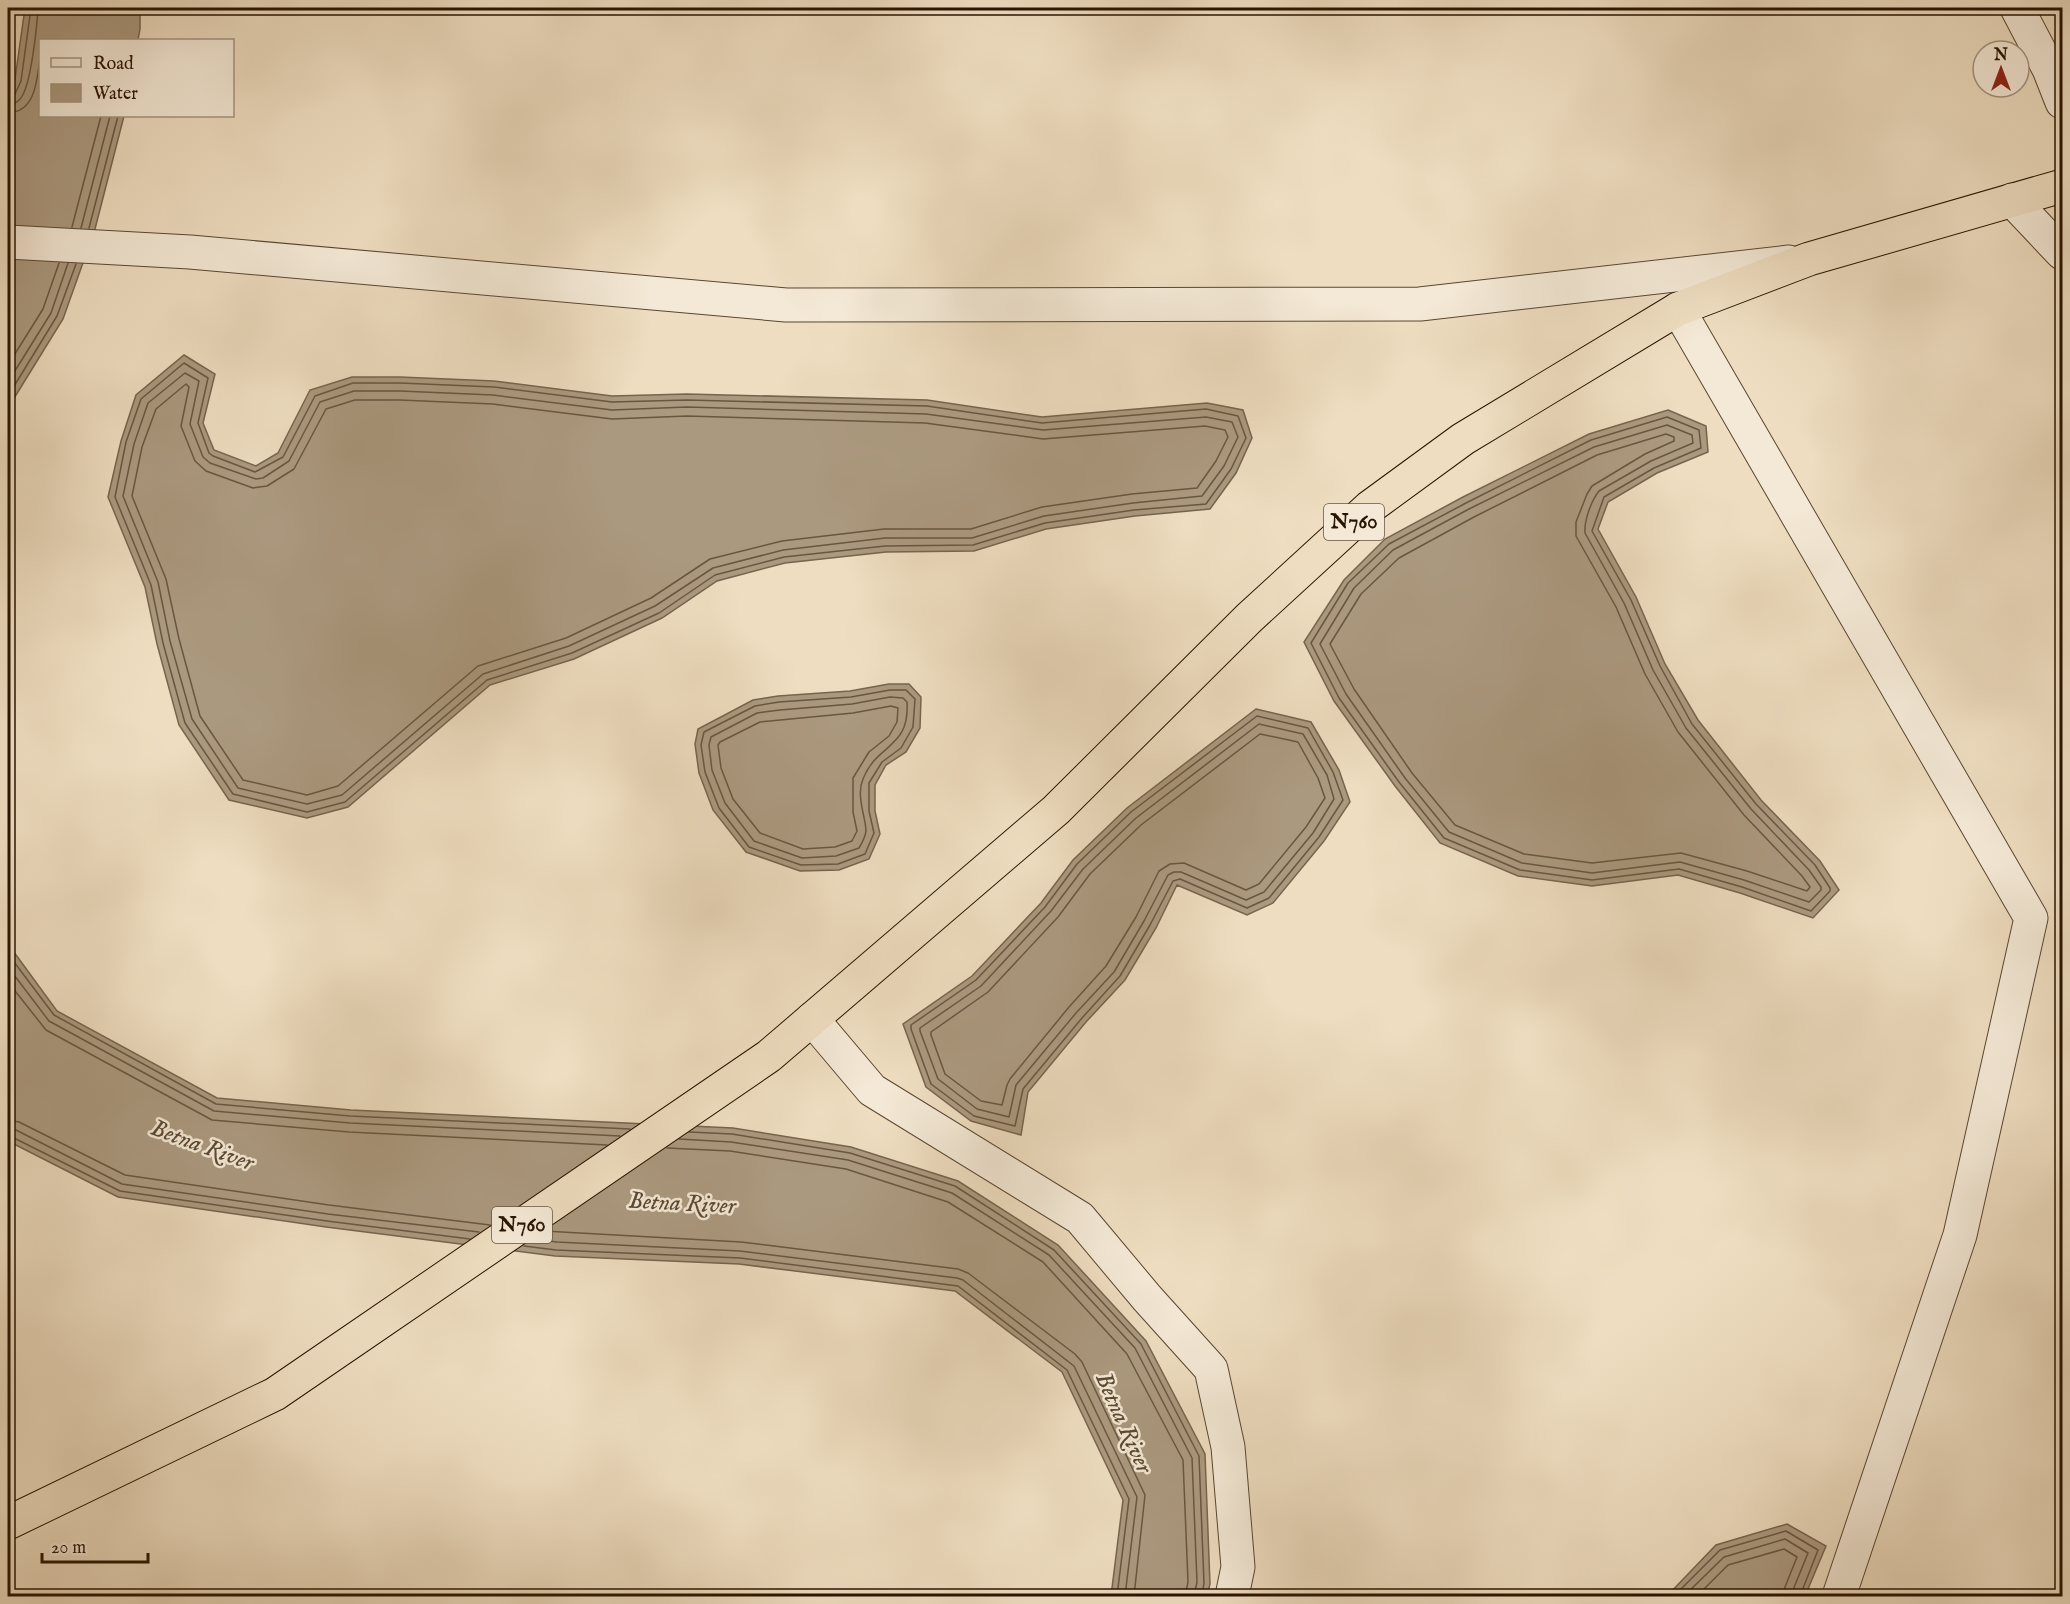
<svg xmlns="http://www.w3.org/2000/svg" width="2070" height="1604" font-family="'IM FELL English',serif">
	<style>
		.water { fill: #ab997f; stroke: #77644d; stroke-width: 1.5 }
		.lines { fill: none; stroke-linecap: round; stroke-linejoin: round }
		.shore { stroke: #6a5640; stroke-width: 1.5 }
		.street-casing { stroke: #5a4631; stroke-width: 35 }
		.highway-casing { stroke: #281401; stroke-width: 35 }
		.street { stroke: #f4e9d6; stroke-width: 33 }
		.highway { stroke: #eeddc0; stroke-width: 33 }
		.labels { text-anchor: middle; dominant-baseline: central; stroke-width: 5; stroke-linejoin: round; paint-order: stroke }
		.shield { fill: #f4e9d6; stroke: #655441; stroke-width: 1.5 }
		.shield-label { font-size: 21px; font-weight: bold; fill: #281401 }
		.water-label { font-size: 24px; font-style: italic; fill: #5c4933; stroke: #f4e9d6 }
	</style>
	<rect width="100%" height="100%" fill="#eeddc0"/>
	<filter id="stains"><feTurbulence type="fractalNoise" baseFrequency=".00333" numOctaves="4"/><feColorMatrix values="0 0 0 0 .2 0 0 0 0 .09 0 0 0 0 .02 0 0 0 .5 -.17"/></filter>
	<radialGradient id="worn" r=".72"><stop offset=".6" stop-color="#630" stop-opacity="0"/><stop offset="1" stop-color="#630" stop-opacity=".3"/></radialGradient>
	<!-- water -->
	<path class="water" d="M25,8H140V29L138,40H40V116H124L95,229L63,319L8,408V97L15,79Z
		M184,355L215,374L203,423L214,450L256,466L278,453L310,390L352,377H400L494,381L612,396L687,394L927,400L1042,417L1207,403L1243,410L1252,438L1236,473L1210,509L1135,516L1046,529L974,551L886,552L785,563L717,581L662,618L574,659L490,685L348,807L307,818L229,800L179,725L157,644L145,587L108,497L121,441L136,395Z
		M1668,410L1706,426L1708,452L1657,473L1608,502L1598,529L1636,597L1665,664L1698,720L1761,800L1820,861L1839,890L1813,918L1740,893L1678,875L1592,886L1518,876L1440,843L1395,786L1334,701L1304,642L1344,580L1385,539L1463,497L1589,434Z
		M889,684H909L921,697L920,728L906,752L886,765L875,785V811L880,834L869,859L839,870L800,871L746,852L713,810L699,773L695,744L698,729L753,700L778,696L850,691Z
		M1256,709L1311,722L1339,770L1350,802L1324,841L1273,903L1247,915L1177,885L1156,928L1125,980L1086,1022L1028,1092L1021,1135L971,1121L926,1087L903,1024L972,976L1041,903L1073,860L1127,808Z
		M8,944L57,1011L217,1098L351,1110L733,1128L851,1147L958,1181L1058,1245L1146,1341L1205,1454L1210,1584L1207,1596H1111L1123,1500L1062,1372L955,1291L739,1264L555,1256L326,1227L118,1197L8,1141Z
		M1787,1524L1826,1546L1805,1596H1667L1716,1545Z"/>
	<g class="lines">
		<!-- shore -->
		<path class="shore" d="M8,97L15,94L21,81L31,8
			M8,104C13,104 17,103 20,99C31,88 37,25 38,8
			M8,113C36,112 37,79 40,58
			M72,227L101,116
			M81,228L110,116
			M89,228L118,116
			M184,363L208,378L198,423L209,453L213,456L255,472L283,457L315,396L353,383H400L494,387L612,402L687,400L927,406L1042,423L1206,409L1238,416L1246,438L1231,469L1206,504L1134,510L1045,523L973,545L885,546L784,557L715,575L659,613L572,653L487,680L345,802L307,812L233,794L185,723L163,643L151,585L115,497L126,442L141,399Z
			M8,365L43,309L59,263
			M185,373L199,381L190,424L203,457L210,463L256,479L263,478L289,461L320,402L354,391H400L493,395L612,410L687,407L926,414L1043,430L1206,417L1232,422L1238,437L1224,466L1202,496L1133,503L1044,516L972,538H885L783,550L713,568L655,606L569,646L483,674L342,795L307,804L238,788L192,719L170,641L158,582L123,496L134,444L148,403Z
			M8,382L51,313L68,263
			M186,384L189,387L181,426L195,461L206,471L253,488L267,486L294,469L326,409L355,400H400L493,404L612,419L687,416L925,423L1043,439L1205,426L1225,430L1228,437L1216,461L1197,488L1132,494L1042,507L971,529H884L782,541L710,559L651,598L566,638L478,666L338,786L307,795L243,780L200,716L179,639L166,579L132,496L142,447L156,409Z
			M8,396L57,316L76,264
			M1667,417L1699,430L1701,448L1654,468L1604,497L1592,531L1631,600L1660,666L1692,724L1756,804L1815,865L1830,888V891L1811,911L1742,887L1679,869L1592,880L1520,870L1444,838L1399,782L1339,698L1311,643L1348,583L1389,544L1466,503L1591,440Z
			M1667,425L1692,435L1693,443L1651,461L1599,491C1591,501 1584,521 1585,533L1624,603L1653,670L1686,728L1751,809L1809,870L1821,887V890L1809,902L1744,880L1680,862L1592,873L1522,863L1449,832L1405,778L1346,694L1320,644L1354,588L1393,550L1469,509L1594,447Z
			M1666,434L1674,437V441L1645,454L1592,486L1587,494L1576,522V536L1616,607L1645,674L1678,732L1744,815L1802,876L1810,887L1807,891L1747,871L1681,853L1592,863L1524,854L1455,825L1412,773L1354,689L1330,644L1361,594L1399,558L1474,517L1597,455Z
			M890,690H906L915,699L913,727L901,748L882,762L869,783V811L874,833L865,854L838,864L801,865L749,847L719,808L705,772L701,745L704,732L755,706L779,702L851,697Z
			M890,697L903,698L907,702C910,749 877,743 863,779C856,795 865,815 866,830C866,836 862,843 859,848L836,856L802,858L754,841L725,803L712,770L709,745L711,737L757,713L780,710L852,704Z
			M891,706L898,708L897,722L889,736L869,752L853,778V812L857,831L852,841L835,847L803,849L760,833L733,799L721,768L718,745L720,742L760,722L853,713Z
			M1257,716L1308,728L1333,772L1343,800L1319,837L1269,898L1247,908L1180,879L1173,881L1150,925L1120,976L1082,1018L1023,1089L1015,1126L974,1116L931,1084L911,1029V1025L976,980L1045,907L1077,864L1131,812Z
			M1259,724L1303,734L1327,775L1334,799L1313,833L1264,892L1246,900L1181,872H1174L1168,875L1144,921L1114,972L1076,1013L1016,1085L1009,1117L977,1109L938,1079L920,1031V1028L981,986L1051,911L1083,869L1136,818Z
			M1260,734L1298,742L1318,778L1325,798L1306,827L1259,884L1246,890L1184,863L1170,864L1159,871L1136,917L1106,966L1069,1007L1010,1079L1007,1085L1002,1105L981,1101L945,1074L931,1035V1032L988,992L1058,917L1090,874L1141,825Z
			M8,954L54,1015L216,1104L350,1116L630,1129
			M8,967L49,1021L214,1111L350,1123L620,1136
			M8,982L46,1030L212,1120L349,1132L607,1145
			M8,1120L19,1122L125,1175L329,1205L490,1225
			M8,1129L16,1130L122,1184L328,1214L479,1232
			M689,1132L732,1134L850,1153L955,1186L1054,1250L1141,1344L1199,1456L1204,1583L1202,1596
			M8,1136L12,1137L120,1191L327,1221L470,1239
			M679,1139L731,1142L848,1160L952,1193L1049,1255L1135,1348L1192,1458L1197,1582L1194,1596
			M667,1148L730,1151L846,1169L948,1202L1043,1262L1127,1354L1183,1460L1188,1582L1185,1596
			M544,1231L741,1242L958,1269L968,1273L1075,1354L1082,1362L1145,1495L1134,1596
			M533,1239L557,1242L740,1251L957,1278L963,1280L1074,1366L1137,1497L1125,1596
			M524,1246L556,1250L740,1258L958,1286L1067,1370L1129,1499L1117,1596
			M1674,1596L1720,1550L1786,1531L1818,1550L1800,1596
			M1684,1596L1724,1557L1785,1539L1808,1553L1793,1590V1596
			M1697,1596L1728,1565L1784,1549L1797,1557L1785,1587L1784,1596"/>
		<defs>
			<path id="street" d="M2017,8L2049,69L2062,102
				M2012,200L2062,253
				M8,242L190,252L786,305L1420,304L1789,262
				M1678,309L2031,918L1960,1235L1839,1596
				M812,1019L872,1090L1080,1218L1147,1298L1211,1369L1228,1447L1238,1567L1232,1596"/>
			<path id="highway" d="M8,1523L275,1394L769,1056L1056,810L1249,618L1370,507L1463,439L1678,309L1809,259L2062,186"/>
		</defs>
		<!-- street casing -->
		<use href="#street" class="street-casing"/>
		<!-- highway casing -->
		<use href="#highway" class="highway-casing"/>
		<!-- street -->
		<use href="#street" class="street"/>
		<!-- highway -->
		<use href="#highway" class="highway"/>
	</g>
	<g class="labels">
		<!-- shield labels -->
		<g class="shield">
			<rect x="1324" y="504" width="60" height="36" rx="4.5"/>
			<rect x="492" y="1207" width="60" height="36" rx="4.5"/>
		</g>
		<g class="shield-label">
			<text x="1354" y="522">N760</text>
			<text x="522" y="1225">N760</text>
		</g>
		<!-- water labels -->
		<g class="water-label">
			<text transform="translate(202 1146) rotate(20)">Betna River</text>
			<text transform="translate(682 1204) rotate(3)">Betna River</text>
			<text transform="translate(1123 1423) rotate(66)">Betna River</text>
		</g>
	</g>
	<!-- margin -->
	<rect width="2070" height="1604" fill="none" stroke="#eeddc0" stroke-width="30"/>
	<rect x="9" y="9" width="2052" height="1586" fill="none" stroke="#281401" stroke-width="3"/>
	<rect x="15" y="15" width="2040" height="1574" fill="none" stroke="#281401" stroke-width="1.5"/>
	<!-- legend -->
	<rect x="39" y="39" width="195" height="78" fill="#f4e9d6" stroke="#a29481" stroke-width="1.5"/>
	<rect x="51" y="58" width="30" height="9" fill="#f4e9d6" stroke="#a29481" stroke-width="1.5"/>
	<text x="93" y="69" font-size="18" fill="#281401">Road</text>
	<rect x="51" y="84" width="30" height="18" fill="#ab997f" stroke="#a29481" stroke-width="1.5"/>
	<text x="93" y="99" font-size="18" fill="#281401">Water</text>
	<!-- north arrow -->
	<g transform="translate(2001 69)"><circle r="28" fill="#f4e9d6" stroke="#a29481" stroke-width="1.5"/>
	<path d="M0-4.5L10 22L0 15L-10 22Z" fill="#8f2418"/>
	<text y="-9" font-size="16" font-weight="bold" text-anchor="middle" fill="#281401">N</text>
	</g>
	<!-- scale -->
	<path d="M42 1553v9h106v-9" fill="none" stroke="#281401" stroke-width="3"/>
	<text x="51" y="1553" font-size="18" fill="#281401" stroke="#f4e9d6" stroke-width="4.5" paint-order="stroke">20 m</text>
	<rect width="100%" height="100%" filter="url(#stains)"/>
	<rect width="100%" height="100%" fill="url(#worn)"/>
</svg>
